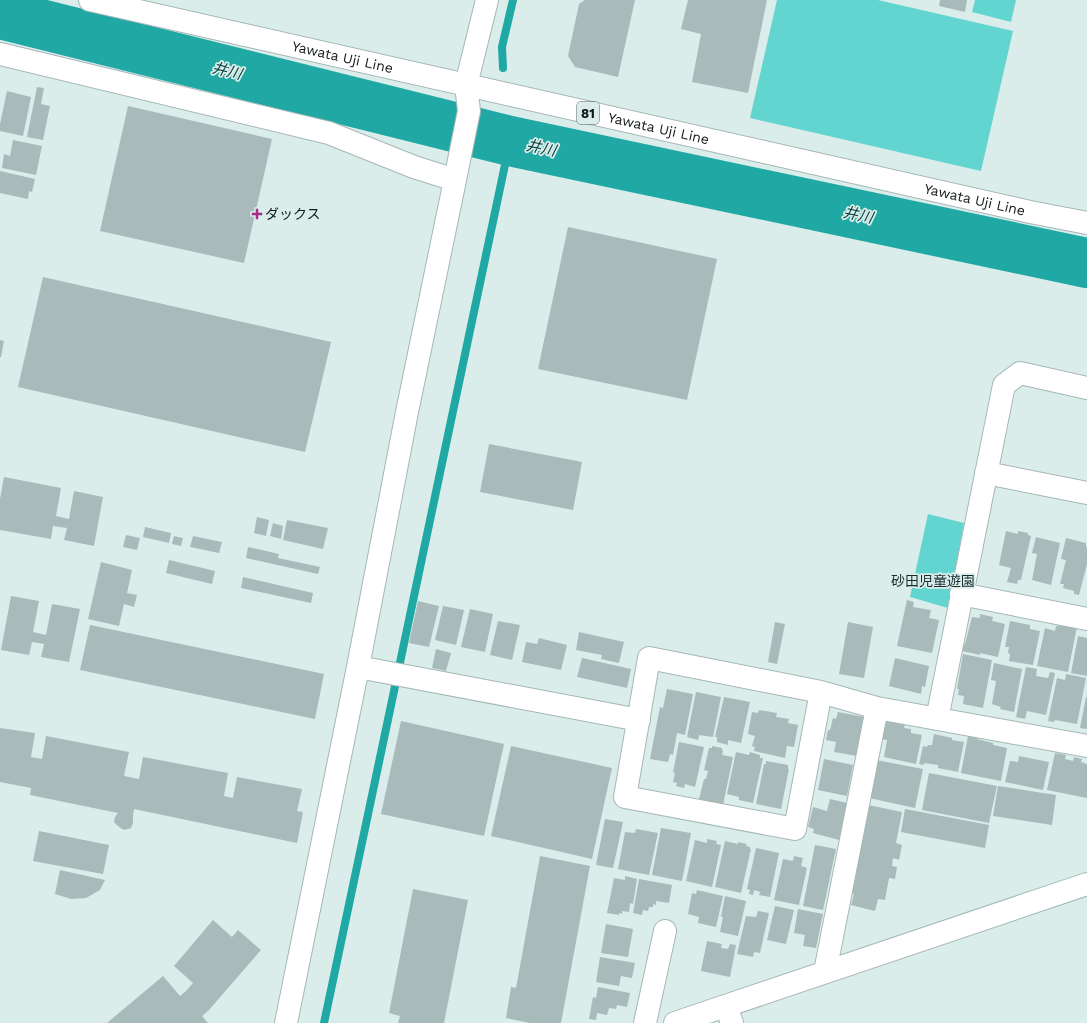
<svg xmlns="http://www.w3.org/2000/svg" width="1087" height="1023" font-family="'Work Sans','Noto Sans JP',sans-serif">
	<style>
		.green { fill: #62d5d0 }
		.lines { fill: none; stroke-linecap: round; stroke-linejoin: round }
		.stream { stroke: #20a9a4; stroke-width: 8 }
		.river { stroke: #20a9a4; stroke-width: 50 }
		.building { fill: #a8bab9 }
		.minor-casing { stroke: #a5b7b6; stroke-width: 24 }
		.major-casing { stroke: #a5b7b6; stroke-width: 24 }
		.minor { stroke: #fff; stroke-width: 22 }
		.major { stroke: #fff; stroke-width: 22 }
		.poi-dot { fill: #a52d84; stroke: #daedeb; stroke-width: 1.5 }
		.labels { text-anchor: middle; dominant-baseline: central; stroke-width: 3.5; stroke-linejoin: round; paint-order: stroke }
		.shield { fill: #daedeb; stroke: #4e5957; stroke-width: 1 }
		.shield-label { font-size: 13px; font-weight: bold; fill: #121918 }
		.street-label { font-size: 14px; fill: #121918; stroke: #daedeb }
		.poi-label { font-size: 14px; fill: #121918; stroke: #daedeb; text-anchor: start }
		.park-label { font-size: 14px; fill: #182d2c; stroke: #daedeb }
		.water-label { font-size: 15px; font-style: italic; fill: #003c3a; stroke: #daedeb }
	</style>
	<rect width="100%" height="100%" fill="#daedeb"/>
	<!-- green -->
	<path class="green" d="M777,0H878L1013,31L981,171L750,118Z
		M975,0H1016L1011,22L972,12Z
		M928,514L964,523L948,608L910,597Z"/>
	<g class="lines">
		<!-- stream -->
		<path class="stream" d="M503,68L502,47L513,0
			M324,1023L510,141L508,119"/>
		<!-- river -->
		<path class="river" d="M0,14L510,141L1087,263"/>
	</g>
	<!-- building -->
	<path class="building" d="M585,0H635L618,77L575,67L568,56L579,4Z
		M688,0H767L748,93L692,82L701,34L681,29Z
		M940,0H967L965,12L939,6Z
		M37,87L44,88L41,104L50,106L43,140L27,137Z
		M7,91L31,97L23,136L0,131V124Z
		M128,106L272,139L244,263L100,231Z
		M13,140L42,146L36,175L2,168L4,154L10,156Z
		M0,171L35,179L32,192L29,191L28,199L0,193Z
		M568,227L717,259L687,400L538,369Z
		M43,277L331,342L305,452L18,387Z
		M0,340L4,341L1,357H0Z
		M489,444L582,462L573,510L480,492Z
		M4,477L61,488L56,516L69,519L74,491L103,497L94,546L64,540L67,528L53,526L51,539L0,530V499Z
		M257,517L269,520L266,536L254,533Z
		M287,520L328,528L323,549L283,540Z
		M273,523L283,526L281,539L270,536Z
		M145,527L171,533L169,543L143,537Z
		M1006,531L1018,534V531L1028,533V535L1031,536L1021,580H1018L1017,584L1007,582L1011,568L999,565Z
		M126,535L140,538L137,550L123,547Z
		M174,536L183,538L181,546L172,544Z
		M193,536L222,542L219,553L190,547Z
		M1036,537L1060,543L1051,585L1032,580L1037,554L1032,553Z
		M1066,538L1086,543V547H1087V564L1079,595L1074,594V591L1063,588L1064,584H1060L1066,560L1061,559Z
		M248,547L279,554L278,558L320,567L318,574L246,558Z
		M169,560L215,571L212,584L166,573Z
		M101,562L132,570L127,593L137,595L134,607L124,604L119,626L88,619Z
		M243,577L313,593L311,603L241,588Z
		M11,596L39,601L33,632L46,635L52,604L80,609L69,662L41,657L44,644L32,642L29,655L1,650Z
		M907,600L914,602L913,607L931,610L929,618L939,620L932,653L897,646Z
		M418,601L439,606L429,647L409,643Z
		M443,606L464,610L456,645L435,640Z
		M470,609L493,614L485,652L461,647Z
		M980,614L993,617L992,621L1005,624L998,657L980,653V655L962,651L964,644H965L972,617L980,618Z
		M498,621L520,625L512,660L490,655Z
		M1010,621L1030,625V629L1040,631L1033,665L1009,661L1010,654L1008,653L1009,647H1005Z
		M775,622L785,624L777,664L768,662Z
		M848,622L873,627L864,678L839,674Z
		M1061,624L1077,627L1068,672L1037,666L1045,628L1055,631L1056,626H1060Z
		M90,625L324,674L315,719L80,670Z
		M579,632L624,642L619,663L601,659L602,655L576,650Z
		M1078,636L1087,638V676L1071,673Z
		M539,638L567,645L561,670L522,662L526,642L537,644Z
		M436,649L451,653L446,671L432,668Z
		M963,654L992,660L983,708L963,704L964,696L958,695L959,689H957Z
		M582,658L631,669L627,688L577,677Z
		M895,658L929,666L925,687L922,686L921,694L889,686Z
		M994,663L1022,669L1014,712L1000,709L1001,707L992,704L996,681L991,680Z
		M1026,667L1037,669L1036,676L1048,678L1050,672L1055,673L1046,715L1027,711L1025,719L1016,717Z
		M1066,674L1086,678L1077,724L1055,720L1054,722L1048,721L1057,678L1065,680Z
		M667,689L693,694L685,735L677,733L673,755L670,754L668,762L650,759L660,707L663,708Z
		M696,692L721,697L713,737L699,735L698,740L687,737Z
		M724,697L750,702L741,743L728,740V745L717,742V737H715Z
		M1086,697H1087V729L1080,728Z
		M759,710L777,713L776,717L789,719L788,723L798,725L794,747L787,746L785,758L754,751L755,747L752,746L755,736L748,734L752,712L758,713Z
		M838,712L864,717L857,756L834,752L836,742L826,740L828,730H830L833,718L836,719Z
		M884,720L905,724L904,728L911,729V733L922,735L916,764L884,757L887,740L881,739Z
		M401,721L504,744L484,836L381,814Z
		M0,728L35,733L31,757L42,759L46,736L129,752L124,776L139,779L143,757L228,773L224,796L233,798L237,777L302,789L297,811L303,812L297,843L134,809L133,816V823L131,828L124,830L119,827L114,822L115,817L118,813L30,795L31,788L0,782Z
		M934,734L952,738V740L964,742L958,772L938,768V765L924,763V765L919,764L923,746L927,747L928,745H932Z
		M968,736L977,738V739L993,743V745L1007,748L1001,781L961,773Z
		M679,742L704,747L695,787L685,784L684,788L676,786L677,783L673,782L675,773L673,772Z
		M511,746L612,768L592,859L491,836Z
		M712,746L722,748V750L723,751L722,755L733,757L723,805L699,799L704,779H706L708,771L704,770L709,748H712Z
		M736,752L749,755L750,752L760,755V758H763L753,803L739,800V797L727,794Z
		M1055,753L1066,755L1065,759L1073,761L1074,757L1082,759L1081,762L1087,764V798L1047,790Z
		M1019,756L1049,762L1043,790L1005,782L1010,761L1018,762Z
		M824,759L853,765L847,796L818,790Z
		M876,760L923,769L915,808L869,798Z
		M766,761L788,765V769H789L781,809L756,804L764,764H766Z
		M929,773L997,786L989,823L922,810Z
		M998,786L1056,795L1052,825L993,816Z
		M830,799L847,803L839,840L813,833L814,829L808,827L813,807L827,811Z
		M868,805L902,812L896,843L902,845L899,860L893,858L892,866L897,867L895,879L889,878L885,900L878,899L875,911L851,905L854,894L850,893Z
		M905,809L989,825L985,848L901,832Z
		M605,819L623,822L613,868L596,865Z
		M661,828L691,833L682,881L652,875Z
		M636,829L658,833L649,875L618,869L625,832L635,833Z
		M39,831L109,845L103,874L33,861Z
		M707,839L717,841L716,844L721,845L712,887L686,881L695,840L707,843Z
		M725,841L738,844V842L747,844L746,846L750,847V849H751L741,893L715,887Z
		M815,845L836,849L823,910L803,906Z
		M756,848L779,853L770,897L759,895L760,892L754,890L753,895L749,894L750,890L747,889Z
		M540,856L590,866L561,1023H530L506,1018L511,987L516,988Z
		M794,856L803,858L801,866L807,868L799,905L774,900L783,859L793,861Z
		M60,870L105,880L100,890L86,898L71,899L55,894Z
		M625,876L637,879L633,904L630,903L629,912L622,911V914L619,913V915L607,913L614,878L625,880Z
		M639,879L672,885L669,903L656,901V905L653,904V907H649L648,911L643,910L642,915L633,913Z
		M413,889L468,900L444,1023H398L400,1016L389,1013Z
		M697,890L723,896L716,927L698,923L699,917L688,914L692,893L696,894Z
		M725,896L746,901L738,936L720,932L723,917H721Z
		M775,906L794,910L786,944L767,940Z
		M798,909L823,914L816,948L803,946L805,935L794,933Z
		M758,911L769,913L760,953L754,952L753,957L737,954L746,916L756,917Z
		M213,920L232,937L238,930L261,950L209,1010L202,1016L208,1023H107L163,976L180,996L185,992L193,983L174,966Z
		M606,924L633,929L628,957L601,953Z
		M707,941L722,944L721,948L728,949L730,944L736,945L730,977L701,971Z
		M600,957L635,963L632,978L621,976L619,986L596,982Z
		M598,987L630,993L627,1007L617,1005L616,1009L609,1008L607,1015L597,1013L596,1020L589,1019L593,997L596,998Z"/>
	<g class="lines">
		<defs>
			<path id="minor" d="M0,54L329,133L414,167L455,180
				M986,473L1087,493
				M961,594L1087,619
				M358,667L639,720
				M821,692L795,829L625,797L649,658L821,692L877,708L1087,746
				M937,719L1004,385L1020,373L1087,388
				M825,972L877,708
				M726,1006L732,1023
				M286,1023L358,667L407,412L455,180L469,111L466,85L487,0
				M645,1023L665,931
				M675,1023L1087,884"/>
			<g id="major">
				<path id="s1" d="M90,0L1030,212L1087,223"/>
			</g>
		</defs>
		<!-- minor casing -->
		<use href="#minor" class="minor-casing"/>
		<!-- major casing -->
		<use href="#major" class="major-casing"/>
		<!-- minor -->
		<use href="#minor" class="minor"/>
		<!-- major -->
		<use href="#major" class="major"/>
	</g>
	<!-- markers -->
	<path class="poi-dot" d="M255 208h4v4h4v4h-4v4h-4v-4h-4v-4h4z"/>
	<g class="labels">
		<!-- shield labels -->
		<rect class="shield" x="577" y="102" width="22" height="22" rx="3"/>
		<g class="shield-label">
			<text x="588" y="113">81</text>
		</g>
		<!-- street labels -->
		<g class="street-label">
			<text stroke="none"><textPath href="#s1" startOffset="259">Yawata Uji Line</textPath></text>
			<text stroke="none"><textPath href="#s1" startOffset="583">Yawata Uji Line</textPath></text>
			<text stroke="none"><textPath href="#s1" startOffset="907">Yawata Uji Line</textPath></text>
		</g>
		<!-- poi labels -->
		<g class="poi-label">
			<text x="265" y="214">ダックス</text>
		</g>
		<!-- park labels -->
		<g class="park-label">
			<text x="933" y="581">砂田児童遊園</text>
		</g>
		<!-- water labels -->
		<g class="water-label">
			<text transform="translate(227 71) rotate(14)">井川</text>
			<text transform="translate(541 148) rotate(12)">井川</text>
			<text transform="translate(858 215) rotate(12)">井川</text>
		</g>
	</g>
</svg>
